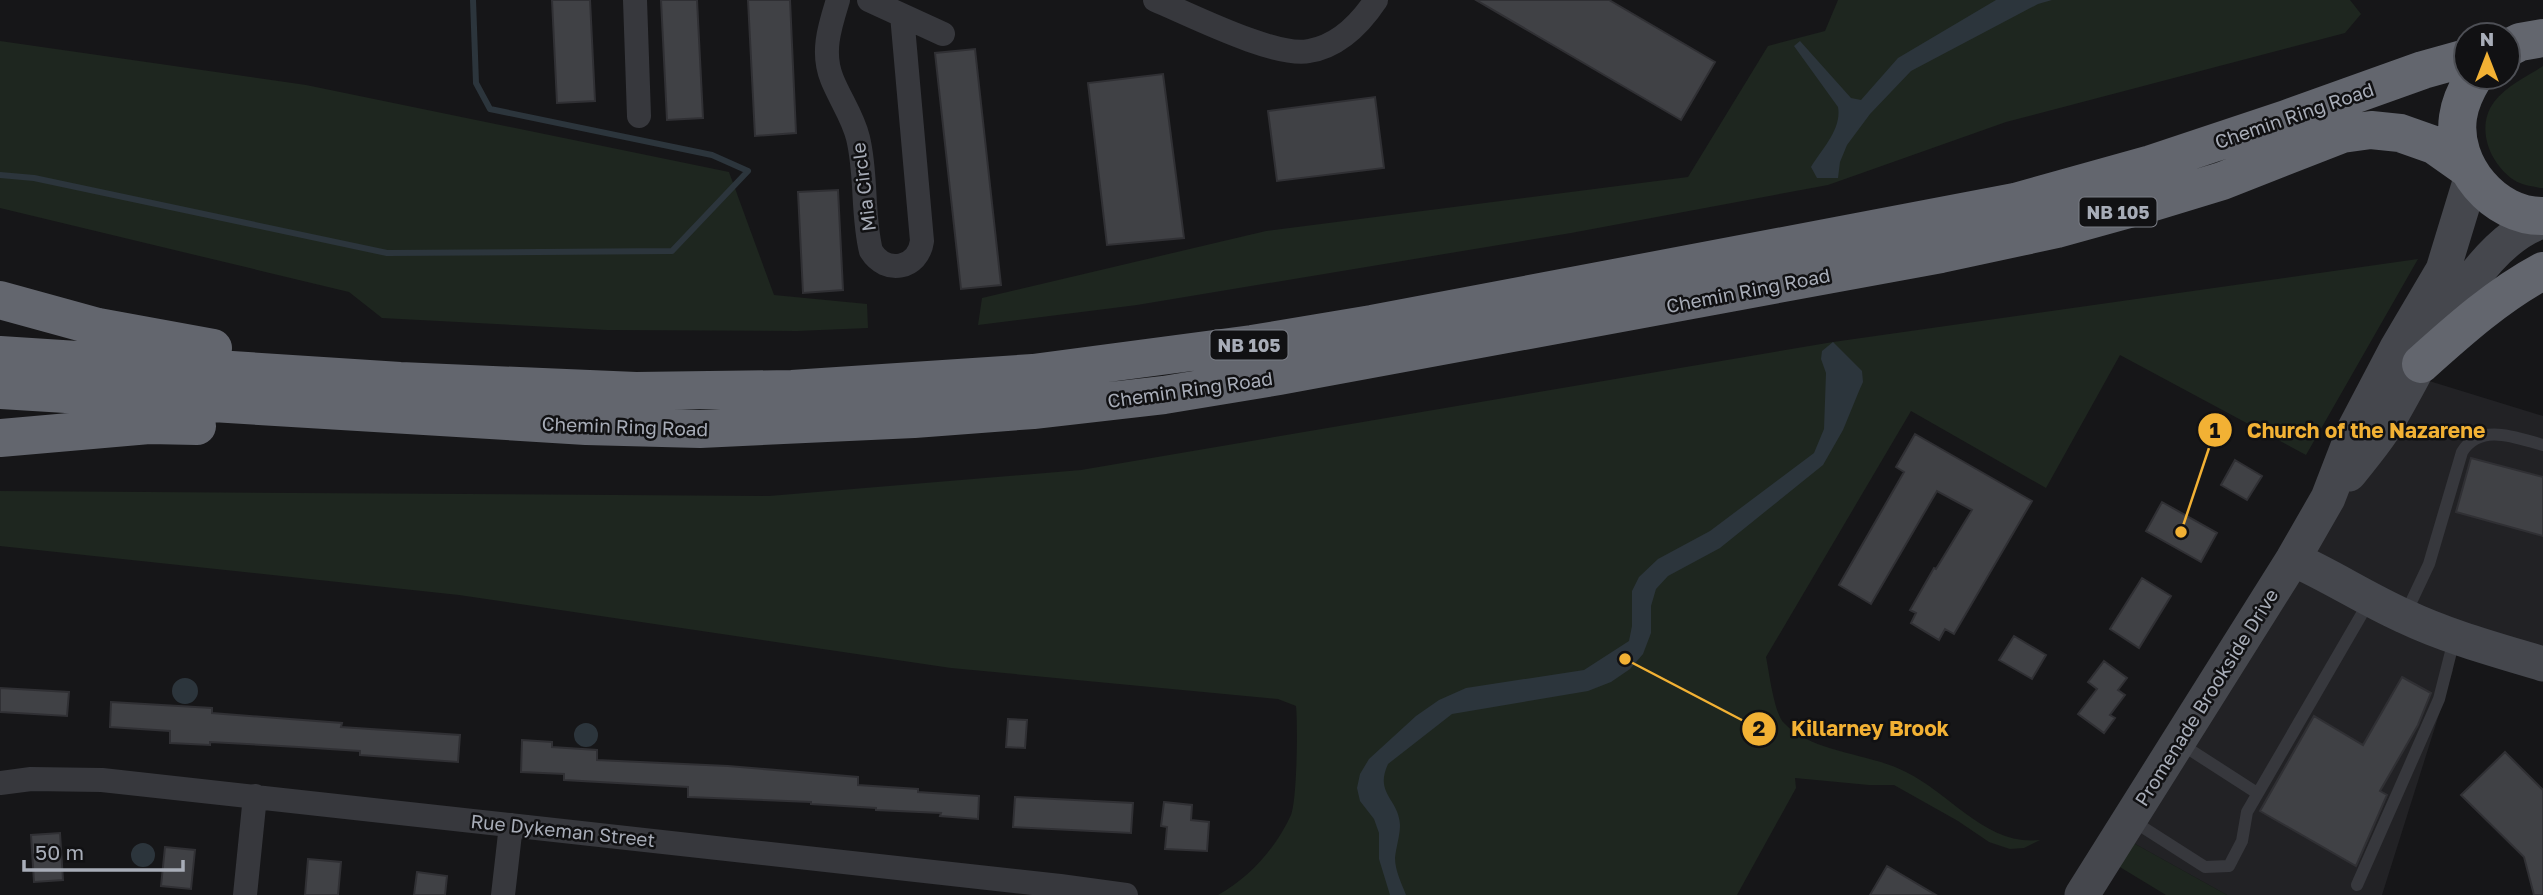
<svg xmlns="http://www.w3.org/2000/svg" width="2543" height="895" font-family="'Golos Text',sans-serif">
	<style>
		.built { fill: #222225 }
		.green { fill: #1e261f }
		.water { fill: #2c353c }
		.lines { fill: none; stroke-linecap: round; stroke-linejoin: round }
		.stream { stroke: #2c353c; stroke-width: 6 }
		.building { fill: #404145; stroke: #303034; stroke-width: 2 }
		.lane { stroke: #37383d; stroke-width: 12 }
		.street { stroke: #37383d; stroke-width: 24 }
		.secondary { stroke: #45474d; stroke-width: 35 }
		.highway { stroke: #63666e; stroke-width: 38 }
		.labels { text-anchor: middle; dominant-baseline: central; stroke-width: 5; stroke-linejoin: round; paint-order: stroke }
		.shield { fill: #111113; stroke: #7b7e86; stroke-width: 2 }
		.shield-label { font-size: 18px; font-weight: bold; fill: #a8adb8 }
		.street-label { font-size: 19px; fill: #a8adb8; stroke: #111113 }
		.leader { fill: none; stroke: #f2b134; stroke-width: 2.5 }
		.callout-dot { fill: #f2b134; stroke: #111113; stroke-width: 2.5 }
		.mark-label { font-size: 21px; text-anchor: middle; font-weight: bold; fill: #111 }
		.callout-label { font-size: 21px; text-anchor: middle; font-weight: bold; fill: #f2b134; stroke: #111113; stroke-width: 5; stroke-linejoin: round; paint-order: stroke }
	</style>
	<rect width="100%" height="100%" fill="#161618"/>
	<!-- built -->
	<path class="built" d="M2413,376L2543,416V664L2456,636L2447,668L2453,670L2382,895H2227L2119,835Z"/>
	<!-- green -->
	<path class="green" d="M1838,0H2350L2361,14L2345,33L2006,122L1828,185L1571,233L1137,305L978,325L982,298L1266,231L1688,177L1768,46L1825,31Z
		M0,41L306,85L729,172L774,295L867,304L868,328L797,331L607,330L382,318L349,292L0,208Z
		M2543,66V188H2540C2532,186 2521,185 2514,180C2490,164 2475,128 2494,102C2506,86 2526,77 2543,66Z
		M2418,259L2306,455L2120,355L2046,488L1911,411L1766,657C1769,671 1774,713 1784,723C1812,753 1870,753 1906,772C1951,794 1986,846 2040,840L2024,848L2010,849L1989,842L1958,821L1894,785H1869L1795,778L1796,788L1737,895H1218C1249,878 1276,848 1291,815C1297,800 1298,724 1296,706L1278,699L951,668L459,595L0,546V491L769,496L1081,470L1833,342Z
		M2119,835L2227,895H2166L2105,858Z"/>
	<!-- water -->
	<path class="water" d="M1996,0H2052L2038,4L1911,71L1870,114L1847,145L1840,162L1838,178H1817L1811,167C1822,149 1842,129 1838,107L1794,46L1800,41L1851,98L1861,100L1898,58Z
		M1833,342L1862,371L1863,382L1859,391L1843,430L1823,465L1720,548L1668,576L1656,589L1651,606V633L1643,654L1630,669L1611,682L1588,691L1452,714L1388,764C1374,794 1399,799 1400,825C1400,836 1396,847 1395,858C1395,871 1402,884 1406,895H1390L1379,859V833L1374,819L1360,801L1357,788L1360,774L1369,759L1416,716L1439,700L1466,688L1584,670L1629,641L1632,626V591L1639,577L1658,559L1710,531L1814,453L1824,429L1826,373L1821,359L1822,351Z
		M172 691a13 13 0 1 1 26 0a13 13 0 1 1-26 0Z
		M574 735a12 12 0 1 1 24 0a12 12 0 1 1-24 0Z
		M131 855a12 12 0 1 1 24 0a12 12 0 1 1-24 0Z"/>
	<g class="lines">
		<!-- stream -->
		<path class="stream" d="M0,175L34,178L387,253L672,251L748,171L712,155L490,109L476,83L473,0"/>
	</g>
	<!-- building -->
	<path class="building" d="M552,0H590L595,101L557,103Z
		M661,0H697L703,118L667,120Z
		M748,0H790L796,133L755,136Z
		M1476,0H1609L1715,62L1681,120Z
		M975,49L1001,285L961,289L935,53Z
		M1163,74L1184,238L1107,245L1088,83Z
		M1375,97L1384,168L1277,181L1268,111Z
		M838,190L843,290L803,293L798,192Z
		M1915,434L2032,501L1954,634L1945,629L1939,640L1911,623L1916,613L1910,610L1934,568L1936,569L1972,510L1937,491L1871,604L1839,585L1904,472L1896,467Z
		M2471,458L2543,477V536L2456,512Z
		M2235,460L2262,476L2247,500L2221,485Z
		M2162,502L2217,533L2201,562L2146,531Z
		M2142,578L2171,596L2139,648L2110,629Z
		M2014,636L2046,655L2032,679L1999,660Z
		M2104,661L2127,678L2118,690L2125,695L2110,715L2115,718L2104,733L2078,714L2097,689L2088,682Z
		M2402,677L2431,693L2418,725L2380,791L2387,795L2356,866L2260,811L2314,716L2363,745Z
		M0,688L69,692L67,716L0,712Z
		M111,702L212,708V713L342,723L341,727L460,735L458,762L360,755V751L298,747L210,742V745L170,743V731L110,727Z
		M1008,719L1027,720L1025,748L1006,747Z
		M522,740L552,742V747L597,750V760L728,766L858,777V785L918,789V792L979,796L978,819L940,816L941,813L876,810V808L811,804V802L688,797V787L564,780V774L521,772Z
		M2505,752L2543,790V895H2534L2524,857L2461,795Z
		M1015,797L1133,803L1131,833L1013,827Z
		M1164,802L1192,805L1191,820L1209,822L1207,851L1165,849L1167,827L1161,826Z
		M60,833L63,880L34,882L31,835Z
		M165,847L195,850L191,889L161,886Z
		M308,859L341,862L338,895H305Z
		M1887,866L1936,895H1870Z
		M417,872L447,876L445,895H414Z"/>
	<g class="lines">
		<!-- lane -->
		<path class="lane" d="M2405,615L2429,564L2462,452C2480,422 2517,438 2543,445
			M2181,744L2257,793
			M2133,821L2205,867L2229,866L2242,841L2247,812L2370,600
			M2357,885L2439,699L2454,640"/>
		<!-- street -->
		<path class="street" d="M635,0L639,116
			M838,0C830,26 821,52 832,79C840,99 853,117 858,138C867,175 862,215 871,251C886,275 918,269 922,241L902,15
			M869,0L943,34
			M1155,0C1189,14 1275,58 1309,51C1339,46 1360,24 1376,0
			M0,783L31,779L102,780L1060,886L1126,895
			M245,895L255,796
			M503,895L511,825"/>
		<!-- secondary -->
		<path class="secondary" d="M2349,474C2360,460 2372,446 2382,431C2420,371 2472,242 2543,221
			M2293,559C2331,576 2366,599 2404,616C2448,637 2497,650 2543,664
			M2082,895L2293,559L2328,498L2355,428L2397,348L2443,270L2472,175"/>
		<!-- highway -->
		<path class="highway" d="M2508,48L2520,42L2543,38
			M2474,77C2466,90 2460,102 2458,117C2451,165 2494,217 2543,216
			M0,300L98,327L213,348
			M0,355L400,381L636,391L792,389L1033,373L1252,344L1372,324L2015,202L2151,164L2286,119L2423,70L2466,58
			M2421,364C2459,330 2498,295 2543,271
			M0,390L586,426L700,429L914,419L1033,410L1164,395L1279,376L1941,254L2057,229L2140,206L2222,181L2342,134L2371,130L2400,133L2434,145L2468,169
			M0,438L149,425L197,426"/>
	</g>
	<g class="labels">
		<!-- shield labels -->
		<g class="shield">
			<rect x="2079.5" y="197.5" width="77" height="29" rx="5"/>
			<rect x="1210.5" y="330.5" width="77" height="29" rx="5"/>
		</g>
		<g class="shield-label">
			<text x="2118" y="212">NB 105</text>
			<text x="1249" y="345">NB 105</text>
		</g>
		<!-- street labels -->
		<g class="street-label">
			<text transform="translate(2294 115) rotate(-19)">Chemin Ring Road</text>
			<text transform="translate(863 187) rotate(-97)">Mia Circle</text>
			<text transform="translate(1748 290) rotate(-11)">Chemin Ring Road</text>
			<text transform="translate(1190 389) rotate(-8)">Chemin Ring Road</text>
			<text transform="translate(625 426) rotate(2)">Chemin Ring Road</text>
			<text transform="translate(2206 697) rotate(-58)">Promenade Brookside Drive</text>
			<text transform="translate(563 830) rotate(6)">Rue Dykeman Street</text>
		</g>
	</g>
	<!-- callouts -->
	<path class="leader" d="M2181 532L2215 430M1625 659L1759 729"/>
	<g class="callout-dot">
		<circle cx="2181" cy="532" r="7"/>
		<circle cx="1625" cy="659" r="7"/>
		<circle cx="2215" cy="430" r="18"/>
		<circle cx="1759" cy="729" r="18"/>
	</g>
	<g class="mark-label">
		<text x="2215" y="438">1</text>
		<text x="1759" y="736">2</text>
	</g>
	<g class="callout-label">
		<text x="2366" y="438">Church of the Nazarene</text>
		<text x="1870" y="736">Killarney Brook</text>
	</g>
	<!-- north arrow -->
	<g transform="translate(2487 56)"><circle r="33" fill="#111113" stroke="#4d4f55" stroke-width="2"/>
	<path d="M0-5L12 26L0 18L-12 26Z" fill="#f2b134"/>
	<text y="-10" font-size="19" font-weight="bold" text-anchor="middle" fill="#a8adb8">N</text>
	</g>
	<!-- scale -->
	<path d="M24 860v10h159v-10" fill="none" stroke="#a8adb8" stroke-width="3.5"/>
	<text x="35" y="860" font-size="21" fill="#a8adb8" stroke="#111113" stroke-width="5" paint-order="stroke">50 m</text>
</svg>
